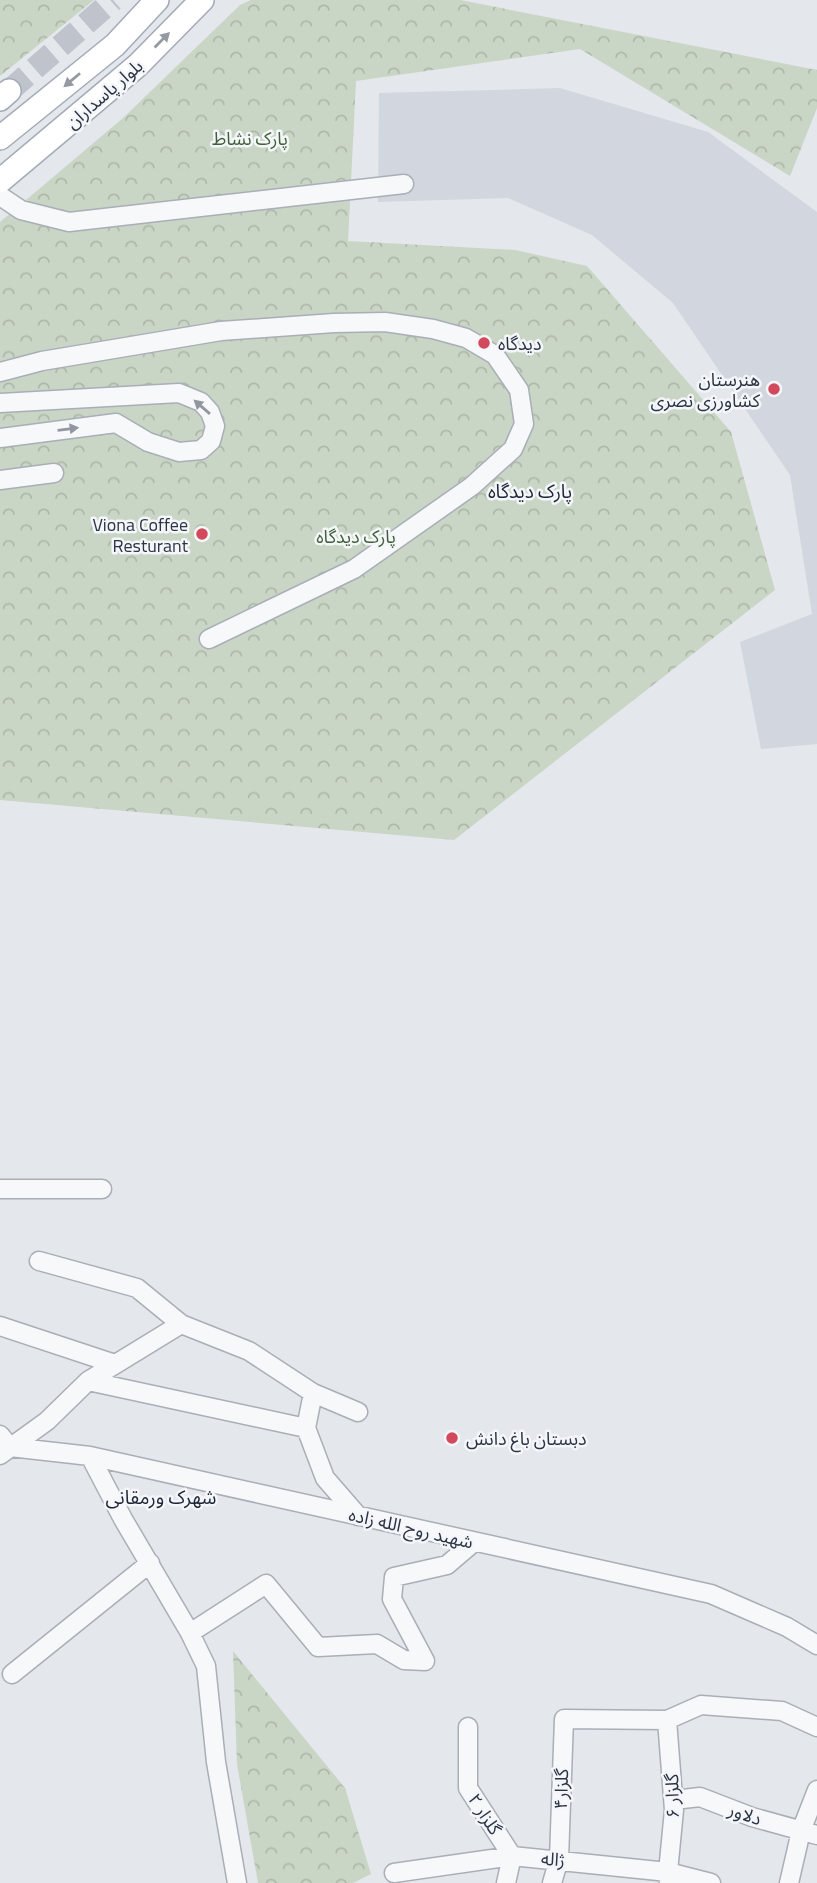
<svg xmlns="http://www.w3.org/2000/svg" width="817" height="1883" font-family="'Titillium Web','Noto Sans Arabic',sans-serif">
	<style>
		.built { fill: #d2d6de }
		.forest { fill: url(#forest-crowns) }
		.lines { fill: none; stroke-linecap: round; stroke-linejoin: round }
		.major-tunnel { stroke: #bfc3cb; stroke-width: 23; stroke-dasharray: 23 11; stroke-linecap: butt }
		.minor-casing { stroke: #a9aeb7; stroke-width: 21 }
		.major-casing { stroke: #a3abb8; stroke-width: 26 }
		.minor { stroke: #f7f8fa; stroke-width: 18 }
		.major { stroke: #fff; stroke-width: 23 }
		.oneway { fill: #959aa2 }
		.oneway2 { fill: #9196a0 }
		.poi-dot { fill: #d1495b; stroke: #f4f6f9; stroke-width: 2.5 }
		.labels { text-anchor: middle; dominant-baseline: central; stroke-width: 5; stroke-linejoin: round; paint-order: stroke }
		.street-label { font-size: 18px; fill: #2b3445; stroke: #f4f6f9 }
		.park-label { font-size: 18px; fill: #3f6138; stroke: #f4f6f9 }
		.poi-label { font-size: 18px; fill: #2b3445; stroke: #f4f6f9; text-anchor: start }
		.neighbourhood-label { font-size: 19px; fill: #1d2536; stroke: #f4f6f9 }
	</style>
	<defs>
		<pattern id="forest-crowns" width="20" height="18" patternUnits="userSpaceOnUse" patternTransform="scale(1.75)"><rect width="20" height="18" fill="#c9d6c5"/><path d="M2 6a3 3 0 1 1 6 0M12 15a3 3 0 1 1 6 0" fill="none" stroke="#adb8ab"/></pattern>
	</defs>
	<rect width="100%" height="100%" fill="#e4e7ec"/>
	<!-- built -->
	<path class="built" d="M560,88L708,132L817,212V744L761,749L740,642L812,614L790,475L673,303L592,235L508,198L378,202L379,93Z"/>
	<!-- forest -->
	<path class="forest" d="M0,0H94L0,76Z
		M251,0H460L817,70V108L790,176L580,49L356,81L348,241L515,250L587,266L731,432L775,590L454,840L0,800V222L123,118L240,5Z
		M233,1651L345,1788L371,1874L353,1883H258L237,1764Z"/>
	<g class="lines">
		<!-- major-tunnel -->
		<path class="major-tunnel" d="M9,91L113,0"/>
		<defs>
			<path id="minor" d="M0,196L21,210L69,222L404,184
				M0,372L42,361L221,331L334,323L385,322L433,329L466,338L495,355L519,390L524,424L513,449L472,486L354,569L209,639
				M0,403L179,393L201,402L210,412L215,426L211,441L201,450L179,452L148,442L116,423L0,438
				M0,480L54,473
				M0,1189H102
				M39,1261L137,1288L181,1324L249,1351L313,1393L358,1412
				M0,1326L115,1364
				M88,1381L306,1428
				M313,1393L306,1428L325,1478L358,1516
				M0,1435L10,1447L90,1456L711,1594L787,1627L817,1645
				M0,1455L47,1421L88,1381L181,1324
				M90,1456L123,1519L190,1633L206,1666L216,1762L237,1883
				M190,1633L266,1584L318,1647L377,1644L404,1660L425,1661L392,1599L394,1577L447,1565L474,1542
				M12,1674L150,1563
				M667,1720L674,1810L668,1872L669,1883
				M468,1727V1788L512,1856
				M674,1800L700,1797L752,1817L817,1835
				M394,1873L512,1856L668,1872L711,1883
				M506,1883L512,1856
				M552,1883L559,1859L564,1719L667,1720L701,1705L782,1711L817,1727
				M789,1883L801,1831L817,1790"/>
			<path id="major" d="M0,99L9,91
				M0,138L115,45L157,0
				M0,181L138,65L202,0"/>
		</defs>
		<!-- minor casing -->
		<use href="#minor" class="minor-casing"/>
		<!-- major casing -->
		<use href="#major" class="major-casing"/>
		<!-- minor -->
		<use href="#minor" class="minor"/>
		<!-- major -->
		<use href="#major" class="major"/>
	</g>
	<!-- one-way arrows -->
	<defs><path id="oneway-solid" d="M-6-.8H1V-3.2L6.5 0L1 3.2V.8H-6Z" transform="scale(1.75)"/></defs>
	<g class="oneway">
		<use href="#oneway-solid" transform="translate(162 40) rotate(-45)"/>
		<use href="#oneway-solid" transform="translate(72 80) rotate(140)"/>
	</g>
	<g class="oneway2">
		<use href="#oneway-solid" transform="translate(202 407) rotate(-139)"/>
		<use href="#oneway-solid" transform="translate(68 429) rotate(-7)"/>
	</g>
	<!-- markers -->
	<g class="poi-dot">
		<circle cx="484" cy="343" r="7"/>
		<circle cx="774" cy="389" r="7"/>
		<circle cx="202" cy="534" r="7"/>
		<circle cx="452" cy="1438" r="7"/>
	</g>
	<g class="labels">
		<!-- street labels -->
		<g class="street-label">
			<text transform="translate(104 94) rotate(-41)">بلوار پاسداران</text>
			<text transform="translate(411 1528) rotate(13)">شهید روح الله زاده</text>
			<text transform="translate(561 1789) rotate(-88)">گلزار۴</text>
			<text transform="translate(672 1796) rotate(-91)">گلزار ۶</text>
			<text transform="translate(485 1814) rotate(57)">گلزار ۲</text>
			<text transform="translate(745 1814) rotate(19)">دلاور</text>
			<text transform="translate(553 1859) rotate(5)">ژاله</text>
		</g>
		<!-- park labels -->
		<g class="park-label">
			<text x="250" y="138">پارک نشاط</text>
			<text x="356" y="536">پارک دیدگاه</text>
		</g>
		<!-- poi labels -->
		<g class="poi-label">
			<text x="498" y="343">دیدگاه</text>
			<text x="760" y="379" text-anchor="end">هنرستان<tspan x="760" dy="21">کشاورزی نصری</tspan></text>
			<text x="188" y="524" text-anchor="end">Viona Coffee<tspan x="188" dy="21">Resturant</tspan></text>
			<text x="466" y="1438">دبستان باغ دانش</text>
		</g>
		<!-- neighbourhood labels -->
		<g class="neighbourhood-label">
			<text x="530" y="490">پارک دیدگاه</text>
			<text x="161" y="1496">شهرک ورمقانی</text>
		</g>
	</g>
</svg>
